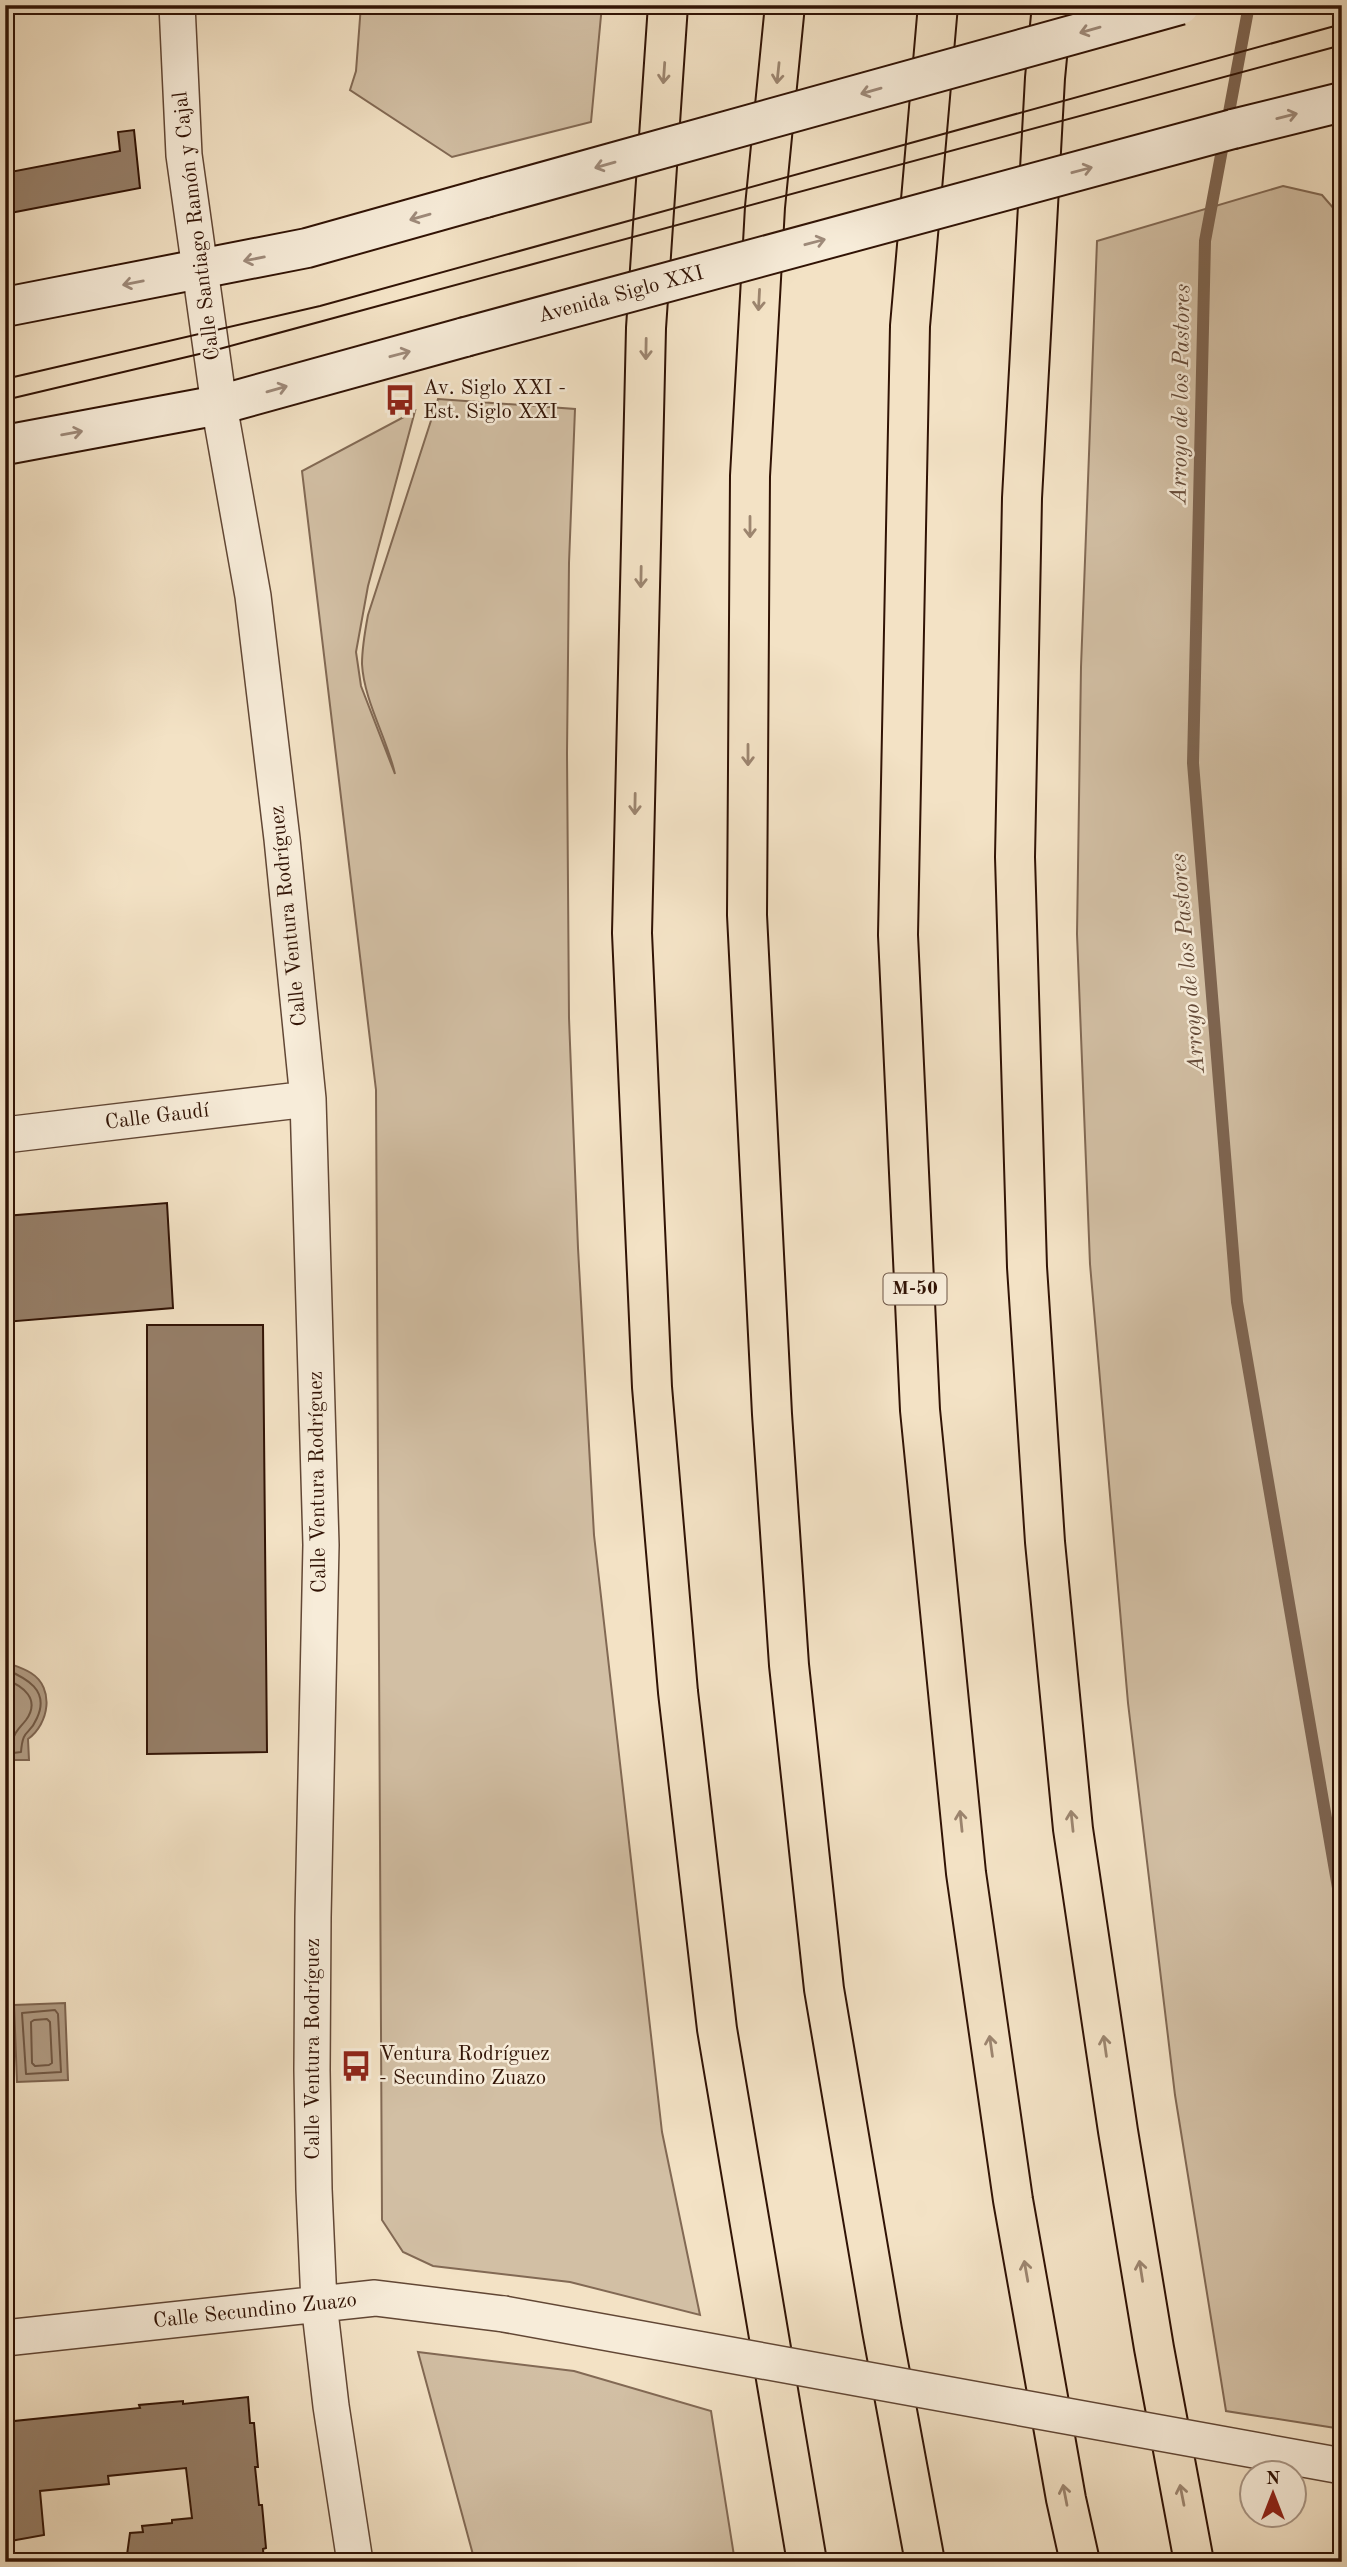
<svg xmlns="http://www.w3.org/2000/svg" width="1347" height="2567" font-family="'Old Standard TT',serif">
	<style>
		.green { fill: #d2bfa4; stroke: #826954; stroke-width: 2 }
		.water { fill: #b19c84; stroke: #7e6551; stroke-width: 2 }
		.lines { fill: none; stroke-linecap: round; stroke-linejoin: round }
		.shore { stroke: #715844; stroke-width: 2 }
		.stream { stroke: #7e6551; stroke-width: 12 }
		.building { fill: #967f69; stroke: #311305; stroke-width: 2 }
		.street-casing { stroke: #624735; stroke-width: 38 }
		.secondary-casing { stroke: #311305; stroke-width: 42 }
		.highway-casing { stroke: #311305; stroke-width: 42 }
		.street { stroke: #f7ecd9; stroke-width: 35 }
		.secondary { stroke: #f7ecd9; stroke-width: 38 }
		.highway { stroke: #f3e2c5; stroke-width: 38 }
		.tram { stroke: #311305; stroke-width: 2 }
		.street-bridge-casing { stroke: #624735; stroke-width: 38; stroke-linecap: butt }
		.secondary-bridge-casing { stroke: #311305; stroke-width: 42; stroke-linecap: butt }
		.street-bridge { stroke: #f7ecd9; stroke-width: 35 }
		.secondary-bridge { stroke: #f7ecd9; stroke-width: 38 }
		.oneway { stroke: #9e8a7a }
		.oneway2 { stroke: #9c856f }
		.labels { text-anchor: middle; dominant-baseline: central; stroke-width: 5; stroke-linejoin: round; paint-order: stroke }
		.shield { fill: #f7ecd9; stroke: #6c5445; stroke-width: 2 }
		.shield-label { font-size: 19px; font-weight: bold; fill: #311305 }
		.street-label { font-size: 21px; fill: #311305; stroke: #f7ecd9 }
		.poi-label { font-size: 21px; fill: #311305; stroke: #f7ecd9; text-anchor: start }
		.water-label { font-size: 23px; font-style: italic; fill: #644a38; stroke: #f7ecd9 }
	</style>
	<rect width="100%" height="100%" fill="#f3e2c5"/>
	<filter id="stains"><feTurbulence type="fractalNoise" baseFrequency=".00286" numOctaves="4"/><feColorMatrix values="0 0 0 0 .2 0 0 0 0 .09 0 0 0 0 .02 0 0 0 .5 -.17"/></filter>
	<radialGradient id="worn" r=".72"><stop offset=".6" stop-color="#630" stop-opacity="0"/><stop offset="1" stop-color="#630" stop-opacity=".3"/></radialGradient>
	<!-- green -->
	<path class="green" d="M361,5H602L591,122L452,157L350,90L356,71Z
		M1283,186L1322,195L1342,218V2429L1226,2411L1175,2095L1128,1703L1090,1264L1077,934L1081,667L1097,241Z
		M438,399L575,409L569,563L567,753L569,1018L578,1248L594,1535L662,2132L700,2315L570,2282L433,2266L403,2252L382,2220L376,1090L302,471L415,411L368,586L356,652L361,686L395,774C387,738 364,701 362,664C362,647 365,631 368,615Z
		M418,2352L574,2371L711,2411L735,2562H475Z"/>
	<!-- water -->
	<path class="water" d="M5,1662C13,1665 23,1668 31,1673C55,1688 49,1724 28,1739L29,1760H5Z
		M65,2003L68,2080L17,2082L14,2005Z"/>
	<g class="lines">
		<!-- shore -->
		<path class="shore" d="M5,1669C26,1678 50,1690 37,1718C29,1737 23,1727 21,1752L5,1754
			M5,1679C23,1686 41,1699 26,1720C19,1729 14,1732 12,1743L5,1745
			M55,2010L58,2014L61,2072L26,2074L22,2013Z
			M47,2019L50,2022L52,2063L49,2065L35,2066L32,2063L31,2022L34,2020Z"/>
		<!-- stream -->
		<path class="stream" d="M1249,5L1205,241L1193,763L1237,1302L1342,1911"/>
	</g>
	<!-- building -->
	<path class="building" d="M134,130L140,188L5,214V173L120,151L118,132Z
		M167,1203L173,1308L5,1322V1216Z
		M147,1325H263L267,1752L147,1754Z
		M248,2397L250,2423H254L258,2467H255L259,2505H262L266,2548L263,2549L264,2562H126L130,2533L143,2532L142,2526L172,2523V2520L192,2518L186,2468L108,2476L109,2484L40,2491L44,2535L5,2542V2422L140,2408L139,2405L183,2401V2404Z"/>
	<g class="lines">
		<defs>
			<path id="street" d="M177,5L184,155L219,405L253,596L282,839L308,1099L321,1545L313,1917L312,2070L314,2189L319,2303L331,2406L355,2562
				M5,1135L308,1099
				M5,2338L375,2298L504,2314"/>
			<path id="secondary" d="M1233,129L1342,102
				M5,307L307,248L485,198
				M5,445L219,405L465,337"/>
			<path id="highway" d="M668,5L646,328L632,933L652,1387L678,1692L717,2029L807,2562
				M785,5L765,207L750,476L747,915L772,1414L789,1665L824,1989L882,2330L925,2562
				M938,5L910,326L898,935L920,1410L966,1873L1013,2200L1066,2499L1080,2562
				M1052,5L1045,78L1022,498L1015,857L1027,1267L1045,1542L1073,1829L1118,2131L1154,2348L1194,2562"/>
		</defs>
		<!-- street casing -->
		<use href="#street" class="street-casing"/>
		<!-- secondary casing -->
		<use href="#secondary" class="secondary-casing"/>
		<!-- highway casing -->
		<use href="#highway" class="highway-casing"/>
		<!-- street -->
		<use href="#street" class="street"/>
		<!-- secondary -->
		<use href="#secondary" class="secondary"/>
		<!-- highway -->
		<use href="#highway" class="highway"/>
		<!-- tram -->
		<path class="tram" d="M5,379L320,306L1342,24
			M5,400L212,351L1342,45"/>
		<defs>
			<path id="street-bridge" d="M504,2314L1342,2466"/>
			<path id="secondary-bridge" d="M485,198L1180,5
				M465,337L1233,129"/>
		</defs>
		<!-- street-bridge casing -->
		<use href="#street-bridge" class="street-bridge-casing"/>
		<!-- secondary-bridge casing -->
		<use href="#secondary-bridge" class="secondary-bridge-casing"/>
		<!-- street-bridge -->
		<use href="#street-bridge" class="street-bridge"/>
		<!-- secondary-bridge -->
		<use href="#secondary-bridge" class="secondary-bridge"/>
	</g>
	<!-- one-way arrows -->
	<defs><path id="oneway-shaft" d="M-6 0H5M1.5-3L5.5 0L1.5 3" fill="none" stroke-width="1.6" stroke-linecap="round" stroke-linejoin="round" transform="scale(1.75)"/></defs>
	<g class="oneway">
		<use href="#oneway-shaft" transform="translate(1090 30) rotate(164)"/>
		<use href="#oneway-shaft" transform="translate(871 91) rotate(164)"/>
		<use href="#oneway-shaft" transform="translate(1287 116) rotate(-14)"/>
		<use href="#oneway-shaft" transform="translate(605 165) rotate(164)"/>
		<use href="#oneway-shaft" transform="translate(1082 170) rotate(-15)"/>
		<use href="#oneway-shaft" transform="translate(420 217) rotate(164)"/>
		<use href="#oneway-shaft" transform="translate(815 242) rotate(-15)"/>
		<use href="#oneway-shaft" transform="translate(254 259) rotate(169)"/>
		<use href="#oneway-shaft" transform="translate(133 283) rotate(169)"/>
		<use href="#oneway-shaft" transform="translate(400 354) rotate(-15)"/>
		<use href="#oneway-shaft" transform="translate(277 389) rotate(-16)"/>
		<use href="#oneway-shaft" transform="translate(72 433) rotate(-10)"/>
	</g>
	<g class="oneway2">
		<use href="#oneway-shaft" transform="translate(664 73) rotate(94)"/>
		<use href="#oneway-shaft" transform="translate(778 73) rotate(96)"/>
		<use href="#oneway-shaft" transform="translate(759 300) rotate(93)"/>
		<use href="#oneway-shaft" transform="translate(646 349) rotate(91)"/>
		<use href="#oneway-shaft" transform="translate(750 527) rotate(90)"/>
		<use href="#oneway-shaft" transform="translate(641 577) rotate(91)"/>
		<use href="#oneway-shaft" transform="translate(748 755) rotate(90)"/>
		<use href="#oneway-shaft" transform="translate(635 804) rotate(91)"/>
		<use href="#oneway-shaft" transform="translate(961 1821) rotate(-96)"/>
		<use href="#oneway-shaft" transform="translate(1072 1821) rotate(-96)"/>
		<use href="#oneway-shaft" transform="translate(991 2046) rotate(-98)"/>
		<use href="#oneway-shaft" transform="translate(1105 2046) rotate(-98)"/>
		<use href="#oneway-shaft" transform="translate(1026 2271) rotate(-100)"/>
		<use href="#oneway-shaft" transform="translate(1141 2271) rotate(-99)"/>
		<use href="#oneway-shaft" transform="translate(1065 2495) rotate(-101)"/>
		<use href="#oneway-shaft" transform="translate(1182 2495) rotate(-101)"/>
	</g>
	<!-- icons -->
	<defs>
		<symbol id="bus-bare" viewBox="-9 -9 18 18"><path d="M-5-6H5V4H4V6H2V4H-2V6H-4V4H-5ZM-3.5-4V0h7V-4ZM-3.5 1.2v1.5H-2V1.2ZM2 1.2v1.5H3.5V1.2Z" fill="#8f2418" stroke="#f7ecd9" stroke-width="2.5" paint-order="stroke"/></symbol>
	</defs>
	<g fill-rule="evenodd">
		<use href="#bus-bare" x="378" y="378" width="44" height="44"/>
		<use href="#bus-bare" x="334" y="2044" width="44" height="44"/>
	</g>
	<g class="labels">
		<!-- shield labels -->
		<rect class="shield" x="883.5" y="1273.5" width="63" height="31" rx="5"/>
		<g class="shield-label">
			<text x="915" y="1289">M-50</text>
		</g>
		<!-- street labels -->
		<g class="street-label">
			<text transform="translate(197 226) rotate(-97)">Calle Santiago Ramón y Cajal</text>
			<text transform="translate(621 295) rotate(-15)">Avenida Siglo XXI</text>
			<text transform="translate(289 916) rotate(-96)">Calle Ventura Rodríguez</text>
			<text transform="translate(157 1117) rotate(-7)">Calle Gaudí</text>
			<text transform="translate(318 1482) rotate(-91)">Calle Ventura Rodríguez</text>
			<text transform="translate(313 2049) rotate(-90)">Calle Ventura Rodríguez</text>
			<text transform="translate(255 2311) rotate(-6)">Calle Secundino Zuazo</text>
		</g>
		<!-- poi labels -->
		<g class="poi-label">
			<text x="423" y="388">Av. Siglo XXI -<tspan x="423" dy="24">Est. Siglo XXI</tspan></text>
			<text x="379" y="2054">Ventura Rodríguez<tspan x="379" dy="24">- Secundino Zuazo</tspan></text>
		</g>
		<!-- water labels -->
		<g class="water-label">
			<text transform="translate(1181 394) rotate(-89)">Arroyo de los Pastores</text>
			<text transform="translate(1188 963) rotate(-95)">Arroyo de los Pastores</text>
		</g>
	</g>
	<!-- margin -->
	<rect width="1347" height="2567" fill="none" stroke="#f3e2c5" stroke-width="28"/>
	<rect x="7" y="7" width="1333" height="2553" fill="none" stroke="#311305" stroke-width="3.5"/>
	<rect x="14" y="14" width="1319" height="2539" fill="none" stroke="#311305" stroke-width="2"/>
	<!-- north arrow -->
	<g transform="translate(1273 2494)"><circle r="33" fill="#f7ecd9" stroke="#a89584" stroke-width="2"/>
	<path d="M0-5L12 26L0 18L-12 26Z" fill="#8f2418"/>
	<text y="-10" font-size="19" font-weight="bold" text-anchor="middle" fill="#311305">N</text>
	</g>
	<rect width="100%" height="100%" filter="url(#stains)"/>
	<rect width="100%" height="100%" fill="url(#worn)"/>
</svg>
